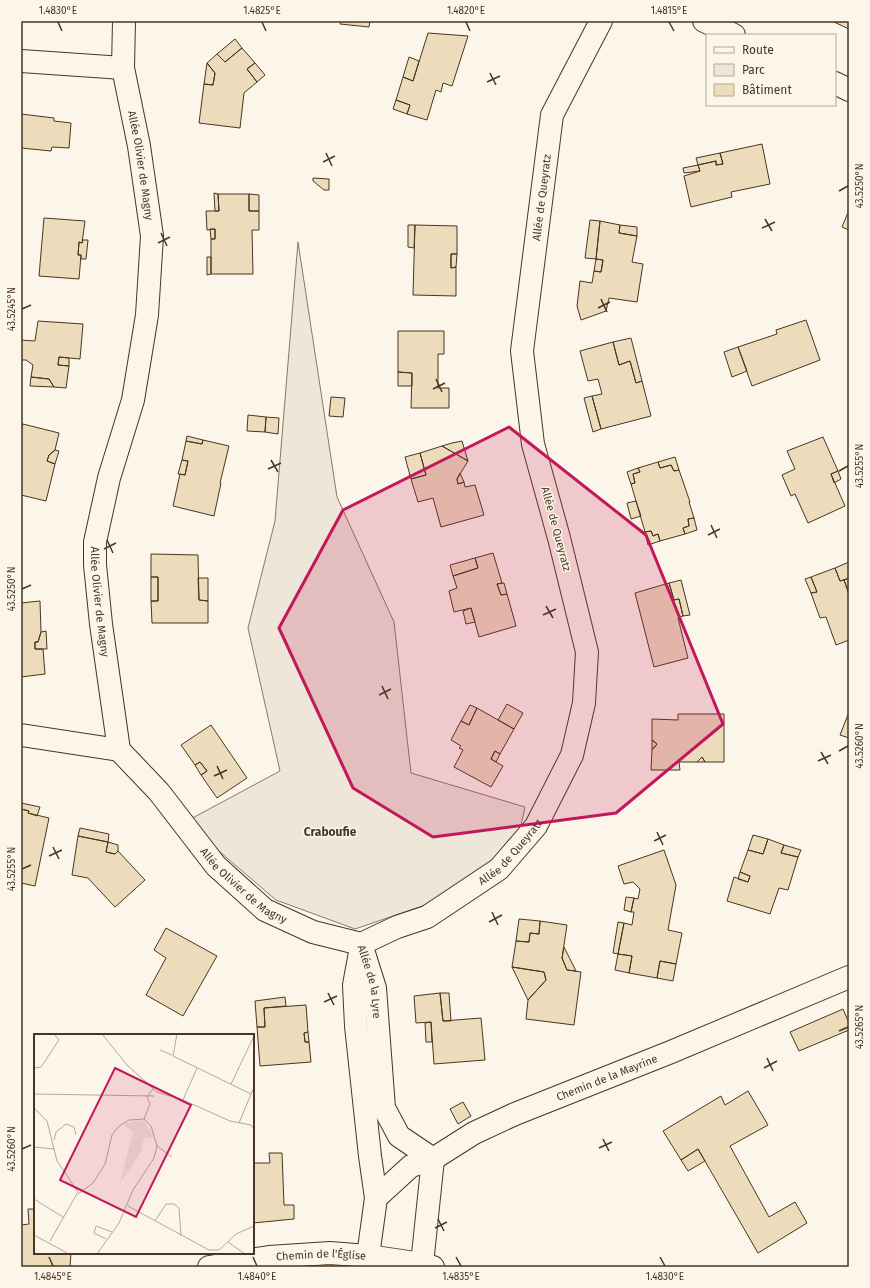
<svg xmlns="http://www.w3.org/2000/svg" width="870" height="1288" font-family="'Fira Sans',sans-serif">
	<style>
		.green { fill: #ede6d9; stroke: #887966 }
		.building { fill: #ecdcbc; stroke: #4a3520 }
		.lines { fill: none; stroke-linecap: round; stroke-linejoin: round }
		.street-casing { stroke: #4a3520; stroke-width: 24 }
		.street { stroke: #fbf6e9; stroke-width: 22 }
		.marked { fill: #c2185b; fill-opacity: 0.2; stroke: #c2185b; stroke-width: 3; stroke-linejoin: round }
		.ticks { fill: none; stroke: #4a3520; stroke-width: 1.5 }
		.labels { text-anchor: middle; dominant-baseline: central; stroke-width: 3; stroke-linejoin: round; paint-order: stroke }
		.street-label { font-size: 11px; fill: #4a3520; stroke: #fbf6e9 }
		.neighbourhood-label { font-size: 12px; font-weight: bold; fill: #4a3520; stroke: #fbf6e9 }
		.inset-road { fill: none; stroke: #b4a999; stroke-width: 1 }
		.view { fill: #c2185b; fill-opacity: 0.15; stroke: #c2185b; stroke-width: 2 }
		.inset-edge { fill: none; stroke: #4a3520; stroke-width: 2 }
		.neatline { fill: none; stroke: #4a3520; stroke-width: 1.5 }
		.ticks-label { font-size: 10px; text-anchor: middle; fill: #4a3520 }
	</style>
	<rect width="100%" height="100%" fill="#fbf6e9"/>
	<!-- green -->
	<path class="green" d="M298,242L337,497L394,622L411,773L525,807L519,834L485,868L434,902L355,929L276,900L185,822L280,771L248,628L275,521Z"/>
	<!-- building -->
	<path class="building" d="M341,21H370L369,27L340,24Z
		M834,21H849V29L834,22Z
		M428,33L468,36L452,86L443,83L441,92L436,90L427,120L407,114L410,105L396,100L403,77L413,81Z
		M235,39L242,48L225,62L217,54Z
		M242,48L255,63L247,69L257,82L244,93L240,128L199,123L204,84L213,85L215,73L207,63L217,54L225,62Z
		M409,57L419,61L413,81L403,77Z
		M207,63L215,73L213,85L204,84Z
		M255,63L265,75L257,82L247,69Z
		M396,100L410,105L407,114L393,109Z
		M21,114L54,118V121L71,123L69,148L52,147L51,151L21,148Z
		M762,144L770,184L731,192L732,197L691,207L684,176L700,171L698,165L716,161V165L723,164L720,153Z
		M720,153L723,164L716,165V161L698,165L696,158Z
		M698,165L700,171L684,173L683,168Z
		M313,178L329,179V190H324L313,181Z
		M214,193L218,194L219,211H215Z
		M218,194H249V211H259V230H252L253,274H211V239H215V229L207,230L206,211H219Z
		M249,194L259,195V211H249Z
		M849,210V230L842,227Z
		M44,218L85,221L82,243L79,242L78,255H81L79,279L39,276Z
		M590,220L600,221L596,259L585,258Z
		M600,221L620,225L619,233L637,236L632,262L643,264L637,302L609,298L606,311L581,320L577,306L580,281L592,283L594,271L601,272L603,260L596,259Z
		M408,225H415L414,248L408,247Z
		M415,225L457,226V254H451V268L456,267V296L413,295Z
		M620,225L637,227V236L619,233Z
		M210,229H215V239H211Z
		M83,240H88L86,259H81V255H78L79,242L82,243Z
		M451,254H457L456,267L451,268Z
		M207,257H211V274L207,275Z
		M596,259L603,260L601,272L594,271Z
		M806,320L820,360L752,386L738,347L777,334L776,330Z
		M38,321L83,324L80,359L59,357L58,365L69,366L66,388L54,387L49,379L31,377L33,365L26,360H21V340L35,341Z
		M398,331H444V354H438V388H449V408H411L412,373L398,372Z
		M631,338L642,381L636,383L630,361L619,365L613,342Z
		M613,342L619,365L630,361L636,383L642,381L651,416L601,429L592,396L602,394L598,379L588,381L580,351Z
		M738,347L747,371L732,377L724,352Z
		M59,357L69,358V366L58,365Z
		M398,372L412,373V386H398Z
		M31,377L49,379L54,387L30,386Z
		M592,396L601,429L593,432L584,398Z
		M331,397L345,398L343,417L329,416Z
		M248,415L266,417L265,432L247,431Z
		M266,417L279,418L278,434L265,432Z
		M23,424L59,433L55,450L49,455L47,461L55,464L46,501L21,495V431Z
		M187,436L203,440L202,444L186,441Z
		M823,437L838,471L831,474L845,506L808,523L795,494L791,496L782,475L795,469L787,451Z
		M203,440L229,446L220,483H221L214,516L173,506L180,474L185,475L188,461L182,460L186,441L202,444Z
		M462,441L468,461L442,446L452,443Z
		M442,446L468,461L457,479L458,484L464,482L465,487L475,485L484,515L441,527L433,498L418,502L411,479L426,475L420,453Z
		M55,450L59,451L55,464L47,461L49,455Z
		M420,453L426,475L411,479L405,457Z
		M675,457L679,470L674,471L671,465L660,468L658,462Z
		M182,460L188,461L185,475L178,474Z
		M658,462L660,468L671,465L674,471L679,470L690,502H689L694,518L688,519L689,526L683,528L685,534L660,541L658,534L653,536L651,531L645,532L631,484L635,483L633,474L640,472L638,468Z
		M638,468L640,472L633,474L635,483L631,484L627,472Z
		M838,471L841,479L834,483L831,474Z
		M460,473L464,482L458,484L457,479Z
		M636,501L641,516L631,519L627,503Z
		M694,518L697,530L685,534L683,528L689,526L688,519Z
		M651,531L653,536L658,534L660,541L648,545L645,532Z
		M493,553L502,583L497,584L501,595L507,594L516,626L479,637L471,608L454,612L449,591L457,588L453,576L478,568L475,558Z
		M151,554L198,555L199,600L208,601V623H152L151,601H158V577H151Z
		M475,558L478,568L453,576L450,565Z
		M849,562V578L840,581L835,568Z
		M835,568L840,581L844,580L849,594V640L836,645L826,617L820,618L811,593L817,592L811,577Z
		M151,577H158V601H151Z
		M811,577L817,592L811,593L805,579Z
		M198,578H208V601L199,600Z
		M849,578V594L844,580Z
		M681,580L690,615L683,616L679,599L674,600L669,583Z
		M504,583L507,594L501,595L497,584Z
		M669,583L674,600L679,599L683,616L678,618L688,658L654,667L635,593Z
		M40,601L41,632L38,642H35V649H43L45,674L21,677V603Z
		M471,608L475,622L466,624L463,611Z
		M46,631L47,649H35V642H38L41,632Z
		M507,704L523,713L514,729L498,720Z
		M470,705L477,708L469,725L461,721Z
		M477,708L514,729L500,754L495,751L491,759L503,766L491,787L454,767L463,750L459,748L461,746L451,740L461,721L469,725Z
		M849,712V738L840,735Z
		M678,714H724V762H705L702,757L697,762H679L680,770H651L652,750L657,744L652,740V719L678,720Z
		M211,725L247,778L217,798L201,775L207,771L200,762L195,765L181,745Z
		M652,740L657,744L652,750Z
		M495,751L500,754L496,762L491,759Z
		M702,757L705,762H697Z
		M200,762L207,771L201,775L195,765Z
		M21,803L40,807L37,816L28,813L29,811L21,809Z
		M21,809L29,811L28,813L49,818L35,886L21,883Z
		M80,828L109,834L108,842L78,836Z
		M753,835L768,839L763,854L748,850Z
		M78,836L108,842L106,852L115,854L118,851L145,880L115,907L88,878L72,875Z
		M768,839L784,845L781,853L798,857L788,890L779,888L770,914L727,901L734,877L748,882L750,876L740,872L748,850L763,854Z
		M108,842L118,845V851L115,854L106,852Z
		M784,845L801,850L798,857L781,853Z
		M664,850L676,885L668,930L682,933L676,964L660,961L657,978L629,973L632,956L618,954L624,923L632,925L634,912H631L634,898L638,899L640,889L633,882L624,884L618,866Z
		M740,872L750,876L748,882L738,879Z
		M626,897L634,898L631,912L624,910Z
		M519,919L540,921L539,934L530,933L529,942L516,941Z
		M540,921L567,925L562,958L567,970L581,972L574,1025L526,1019L528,1000L546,980L544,972L512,967L516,941L529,942L530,933L539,934Z
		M618,922L624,923L618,954L613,953Z
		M166,928L217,956L183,1016L146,995L166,958L154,950Z
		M564,947L576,971L567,970L562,958Z
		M618,954L632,956L629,973L615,970Z
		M660,961L676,964L673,981L657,978Z
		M512,967L544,972L546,980L528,1000Z
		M440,993H449L451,1021H443Z
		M440,993L443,1021L481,1018L485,1060L434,1064L431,1022L416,1023L414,996Z
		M285,997L286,1006L264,1008L265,1027H257L255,1001Z
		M306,1005L308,1032L304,1033L305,1042H309L311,1062L260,1066L257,1027H265L264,1008Z
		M843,1009L849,1023V1030L799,1051L790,1032Z
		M431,1022L432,1042H426L425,1023Z
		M308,1032L309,1042H305L304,1033Z
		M748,1091L768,1125L730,1146L769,1217L795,1202L807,1223L758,1253L698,1149L681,1160L663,1131L721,1096L725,1105Z
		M463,1102L471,1116L458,1124L450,1109Z
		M698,1149L705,1161L688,1171L681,1160Z
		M269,1153H282L284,1205H294V1219L253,1223V1163H270Z
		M28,1209H35V1253H71L70,1267H21V1225L29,1224Z"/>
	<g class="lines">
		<defs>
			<g id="street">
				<path id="s1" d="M124,21L123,68L139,146L152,236L147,315L133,400L109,478L95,542V565L101,624L119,750L159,792L216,866L265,910L313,932L361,944"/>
				<path d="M704,21L734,35"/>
				<path d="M21,61L123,68"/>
				<path d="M835,83L849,90"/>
				<path d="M21,735L119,750"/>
				<path id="s2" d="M361,944L397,927L427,917L499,869L536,826L572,755L584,703L587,652L559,538L533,444L522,351L552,115L601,21"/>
				<path id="s3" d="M361,944L375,988L384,1108L399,1136L433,1159L422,1264"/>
				<path d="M361,947L354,985L356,1026L370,1156L376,1198L368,1256"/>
				<path id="s4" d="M376,1198L411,1166L433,1159L474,1133L515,1114L671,1052L849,977"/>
				<path id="s5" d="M209,1267L269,1257L330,1253L368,1256L422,1264L433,1267"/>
			</g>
		</defs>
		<!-- street casing -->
		<use href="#street" class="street-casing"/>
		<!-- street -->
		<use href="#street" class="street"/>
	</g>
	<!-- marked area -->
	<path class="marked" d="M509,427L646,535L723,724L616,813L433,837L353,788L279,628L343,510Z"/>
	<!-- ticks -->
	<path class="ticks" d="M58,22L62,31M262,22L266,31M466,22L470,31M669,22L674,31M490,73L496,85M487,82L500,76M326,153L332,166M323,162L335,156M839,191L848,186M765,219L772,231M762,228L775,222M161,233L167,246M158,243L170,237M601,299L607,312M598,308L610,302M22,309L31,305M436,379L442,392M433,389L445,383M271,460L278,472M268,469L281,463M839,471L848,466M711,525L717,538M708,535L720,529M107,540L113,553M104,549L116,543M22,589L31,585M546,606L553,618M543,615L556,609M382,686L388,699M379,695L391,689M839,751L848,746M821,752L828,764M818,761L831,755M217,766L223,779M214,776L227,770M657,832L663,845M654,841L666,835M53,847L59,859M49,856L62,850M22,869L31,865M492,912L498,925M489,922L502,915M328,993L334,1005M324,1002L337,996M839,1031L848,1027M767,1058L773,1071M764,1068L777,1061M603,1139L609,1151M599,1148L612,1142M22,1149L31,1145M438,1219L444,1231M435,1228L447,1222M49,1257L53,1266M253,1257L257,1266M456,1257L461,1266M660,1257L665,1266"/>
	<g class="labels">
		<!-- street labels -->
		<g class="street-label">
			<text stroke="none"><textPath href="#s1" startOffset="146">Allée Olivier de Magny</textPath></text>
			<text stroke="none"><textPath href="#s2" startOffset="862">Allée de Queyratz</textPath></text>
			<text transform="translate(556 529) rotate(75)">Allée de Queyratz</text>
			<text stroke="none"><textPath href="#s1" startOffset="590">Allée Olivier de Magny</textPath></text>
			<text stroke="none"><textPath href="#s2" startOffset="178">Allée de Queyratz</textPath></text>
			<text stroke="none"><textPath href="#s1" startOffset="925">Allée Olivier de Magny</textPath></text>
			<text stroke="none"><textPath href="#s3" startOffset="39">Allée de la Lyre</textPath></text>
			<text stroke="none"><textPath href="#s4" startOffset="263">Chemin de la Mayrine</textPath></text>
			<text stroke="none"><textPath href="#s5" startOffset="113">Chemin de l'Église</textPath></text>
		</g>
		<!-- neighbourhood labels -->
		<g class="neighbourhood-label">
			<text x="330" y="832">Craboufie</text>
		</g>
	</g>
	<!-- overview -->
	<g transform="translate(34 1034)">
		<rect width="220" height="220" fill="#fbf6e9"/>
		<path d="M102,86L110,87L121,103L110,104L107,118L86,149L99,98L90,90Z" fill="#ede6d9"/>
		<path class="inset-road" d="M68,0L93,31L123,58L149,66L196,87L217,91L220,95M143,0L139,22L217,60M126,16L138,21M0,34L7,33L25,6L20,0M197,50L220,2M0,60L120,62M149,66L163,34M0,74L13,87L23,127L44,158L16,207M110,85L116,70L113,63L119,55M205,89L220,53M20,106L22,98L32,90L40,93L42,101M123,112L138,123M0,113L20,115M44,160L59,149L71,130L78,101L84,93L95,86L110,85M0,165L29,183M94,172L175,216H185L202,200L220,192M121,187L132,170H140L145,174L147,202M0,201L35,220M72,205L60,199L62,192L78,198M194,208L211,220M63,220L85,189L99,156L120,124L123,112L117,92L110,85"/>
		<path class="view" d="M81,34L157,71L102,183L26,146Z"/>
		<rect width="220" height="220" class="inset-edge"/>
	</g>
	<!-- border -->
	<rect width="870" height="1288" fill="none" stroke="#fbf6e9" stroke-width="44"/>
	<!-- legend -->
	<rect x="706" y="34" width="130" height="72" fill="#fbf6e9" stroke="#b4a999"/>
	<rect x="714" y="47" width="20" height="6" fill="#fbf6e9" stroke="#b4a999"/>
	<text x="742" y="54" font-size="12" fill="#4a3520">Route</text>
	<rect x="714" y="64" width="20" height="12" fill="#ede6d9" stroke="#b4a999"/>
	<text x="742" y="74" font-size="12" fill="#4a3520">Parc</text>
	<rect x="714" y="84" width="20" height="12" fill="#ecdcbc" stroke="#b4a999"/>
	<text x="742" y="94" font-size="12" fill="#4a3520">Bâtiment</text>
	<rect x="22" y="22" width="826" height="1244" class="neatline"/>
	<g class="ticks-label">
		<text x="58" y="14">1.4830°E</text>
		<text x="262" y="14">1.4825°E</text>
		<text x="466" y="14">1.4820°E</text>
		<text x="669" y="14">1.4815°E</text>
		<text transform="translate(859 186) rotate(-90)" y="4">43.5250°N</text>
		<text transform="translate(11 309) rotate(-90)" y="4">43.5245°N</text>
		<text transform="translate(859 466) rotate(-90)" y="4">43.5255°N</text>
		<text transform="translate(11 589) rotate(-90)" y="4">43.5250°N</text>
		<text transform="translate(859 746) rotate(-90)" y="4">43.5260°N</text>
		<text transform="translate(11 869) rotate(-90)" y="4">43.5255°N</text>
		<text transform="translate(859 1027) rotate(-90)" y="4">43.5265°N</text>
		<text transform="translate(11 1149) rotate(-90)" y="4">43.5260°N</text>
		<text x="53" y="1280">1.4845°E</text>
		<text x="257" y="1280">1.4840°E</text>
		<text x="461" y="1280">1.4835°E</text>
		<text x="665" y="1280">1.4830°E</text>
	</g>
</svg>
